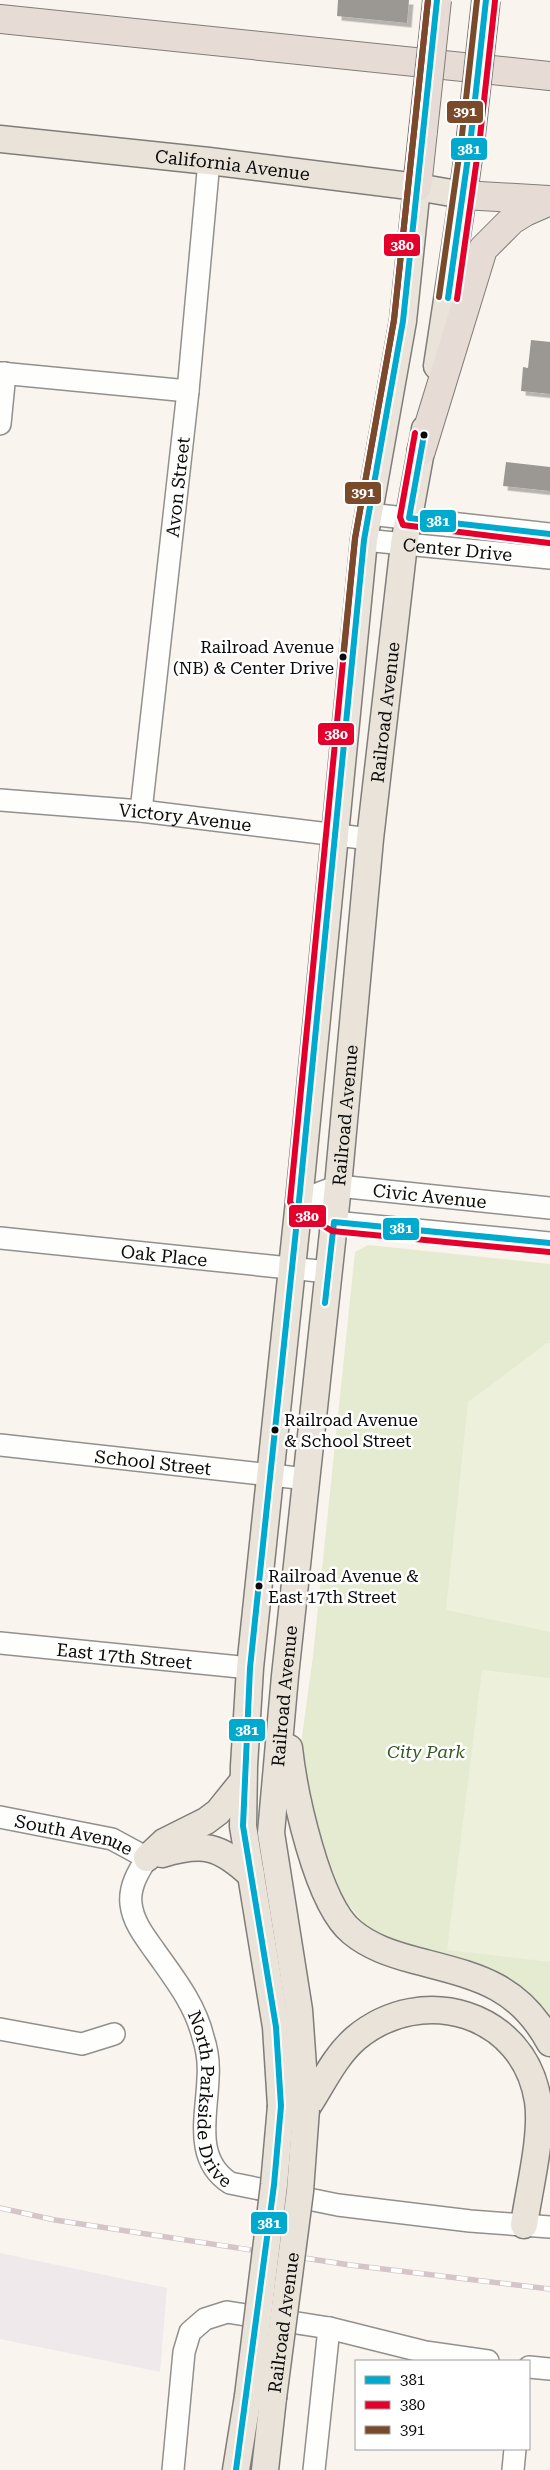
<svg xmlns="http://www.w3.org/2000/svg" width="550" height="2470" font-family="'Roboto Serif',serif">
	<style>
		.industrial { fill: #efe9eb }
		.green { fill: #e4ebd0 }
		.pitch { fill: #edf0da }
		.building { fill: #9b9894; filter: url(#shadow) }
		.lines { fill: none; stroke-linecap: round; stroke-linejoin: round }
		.minor-casing { stroke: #92908d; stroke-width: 24 }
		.major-casing { stroke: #7f7d7a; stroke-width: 29 }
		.highway-casing { stroke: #7f7d7a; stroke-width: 30 }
		.minor { stroke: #fefefc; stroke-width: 21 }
		.major { stroke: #e9e3d9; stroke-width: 26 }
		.highway { stroke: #e6dcd5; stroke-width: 28 }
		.rail-casing { stroke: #d4c5c7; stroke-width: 5.5 }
		.rail { stroke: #fff; stroke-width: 4; stroke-dasharray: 11; stroke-linecap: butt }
		.major-bridge-casing { stroke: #7f7d7a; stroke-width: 29; stroke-linecap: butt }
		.highway-bridge-casing { stroke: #7f7d7a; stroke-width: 30; stroke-linecap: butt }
		.major-bridge { stroke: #e9e3d9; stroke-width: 26 }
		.highway-bridge { stroke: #e6dcd5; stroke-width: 28 }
		.bus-1-casing { stroke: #fff; stroke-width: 10 }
		.bus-2-casing { stroke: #fff; stroke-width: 10 }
		.bus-3-casing { stroke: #fff; stroke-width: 10 }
		.bus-1 { stroke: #00a9ce; stroke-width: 6 }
		.bus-2 { stroke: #e4002b; stroke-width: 6 }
		.bus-3 { stroke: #7a4b2a; stroke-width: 6 }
		.bus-dot { fill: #0a0a0a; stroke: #fff; stroke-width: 2 }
		.labels { text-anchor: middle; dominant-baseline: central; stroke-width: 5; stroke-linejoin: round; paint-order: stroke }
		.bus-label { font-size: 17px; fill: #0a0a0a; stroke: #fff; text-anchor: start }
		.street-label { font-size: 18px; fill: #0a0a0a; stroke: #fff }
		.park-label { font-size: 18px; font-style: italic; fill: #355923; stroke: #fff }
		.line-badge { stroke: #fff; stroke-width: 2 }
		.badge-label { font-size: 14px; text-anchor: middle; font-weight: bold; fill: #fff }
	</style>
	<defs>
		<filter id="shadow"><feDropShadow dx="4.5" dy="4.5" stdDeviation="0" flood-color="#0004"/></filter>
	</defs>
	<rect width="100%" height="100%" fill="#f9f5ee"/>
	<!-- industrial -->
	<path class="industrial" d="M0,2253L167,2288L160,2372L0,2339Z"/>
	<!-- green -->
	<path class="green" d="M368,1245L550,1264V2028L367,1927L343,1898L314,1818L300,1751L313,1656L355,1252Z"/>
	<!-- pitch -->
	<path class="pitch" d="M547,1343H550V1632L446,1610L468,1402Z
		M482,1670L550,1678V1962L447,1950Z"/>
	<!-- building -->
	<path class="building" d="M338,0H409L407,23L337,16Z
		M531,340L550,342V394L521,391L523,367L528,368Z
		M506,462L550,467V491L503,486Z"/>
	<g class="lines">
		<defs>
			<g id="minor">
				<path d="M0,373L188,391"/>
				<path d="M0,424L5,373"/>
				<path d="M369,514L550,534"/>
				<path id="s1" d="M364,540L550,558"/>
				<path id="s2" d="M0,800L141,811L370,839"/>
				<path id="s3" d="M141,811L188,391L209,161"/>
				<path d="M299,1201L334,1222L550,1243"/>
				<path id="s4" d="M299,1201L338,1186L550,1208"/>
				<path id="s5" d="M0,1238L328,1272"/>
				<path id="s6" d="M0,1445L307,1479"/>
				<path id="s7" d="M0,1643L250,1668"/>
				<path id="s8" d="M0,1817L112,1839L147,1858C138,1872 129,1887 131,1904C133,1922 145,1937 155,1951C174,1978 195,2004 203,2037C207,2049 209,2065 208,2078C207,2115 193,2159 230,2183L338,2205L470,2221L550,2227"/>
				<path d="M0,2029L82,2044L114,2034"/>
				<path d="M529,2367L550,2369"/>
				<path d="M173,2470L184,2352L190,2332L205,2319L227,2312L329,2328L425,2352L488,2361"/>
				<path d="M314,2470L329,2328"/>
				<path d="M513,2470L515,2449"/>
			</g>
			<g id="major">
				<path id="s9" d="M0,139L209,161L417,187L463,195L437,366"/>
				<path d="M289,1748C294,1793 317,1904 352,1932C370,1947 392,1954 414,1960C474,1976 518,1983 550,2043"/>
				<path d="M162,1854C203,1842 219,1845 251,1875"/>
				<path d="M147,1858L164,1842L206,1821L218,1812L243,1781"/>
				<path d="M281,2106L276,2027L243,1826L244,1766L250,1668L299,1201L364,540L403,321L417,187"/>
				<path id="s10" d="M306,2109L299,2010L271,1833L285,1676L338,1186L370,839L404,544L425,429"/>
				<path d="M306,2109C322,2085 334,2057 356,2038C422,1983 524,2012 538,2101C543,2136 529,2189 524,2225"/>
				<path d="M236,2470L248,2396"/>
				<path d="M265,2470L273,2398"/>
			</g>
			<path id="highway" d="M0,19L550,76
				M471,136L463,195L549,200
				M417,187L423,131
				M421,451L483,249L512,220L525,212L550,201"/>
		</defs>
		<!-- minor casing -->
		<use href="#minor" class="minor-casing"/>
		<!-- major casing -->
		<use href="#major" class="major-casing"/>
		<!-- highway casing -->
		<use href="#highway" class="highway-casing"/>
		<!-- minor -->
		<use href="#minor" class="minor"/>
		<!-- major -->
		<use href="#major" class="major"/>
		<!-- highway -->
		<use href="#highway" class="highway"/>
		<defs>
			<path id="rail" d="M0,2208L55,2220L350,2265L550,2289"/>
		</defs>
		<!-- rail casing -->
		<use href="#rail" class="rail-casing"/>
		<!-- rail -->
		<use href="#rail" class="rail"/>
		<defs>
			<g id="major-bridge">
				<path d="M248,2396L274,2185L281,2106"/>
				<path id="s11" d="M273,2398L300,2191L306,2109"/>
			</g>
			<path id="highway-bridge" d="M423,131L437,0
				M471,136L486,0"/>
		</defs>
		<!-- major-bridge casing -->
		<use href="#major-bridge" class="major-bridge-casing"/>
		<!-- highway-bridge casing -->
		<use href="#highway-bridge" class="highway-bridge-casing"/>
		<!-- major-bridge -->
		<use href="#major-bridge" class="major-bridge"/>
		<!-- highway-bridge -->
		<use href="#highway-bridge" class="highway-bridge"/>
		<defs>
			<path id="bus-1" d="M448,298L471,136L486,0
				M424,435L409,518L550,534
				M325,1303L334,1222L550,1243
				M236,2470L274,2185L281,2106L276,2027L243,1826L250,1668L299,1201L364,540L403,321L437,0"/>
			<path id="bus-2" d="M428,0L394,320L355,539L290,1202L294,1208L332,1231L549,1252
				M457,299L480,137L495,1
				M415,433L400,517L403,525L549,543"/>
			<path id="bus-3" d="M439,297L462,135L477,0
				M343,657L355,538L394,320L428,0"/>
		</defs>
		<!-- bus-1 casing -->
		<use href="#bus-1" class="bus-1-casing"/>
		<!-- bus-2 casing -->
		<use href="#bus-2" class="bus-2-casing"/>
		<!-- bus-3 casing -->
		<use href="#bus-3" class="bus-3-casing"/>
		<!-- bus-1 -->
		<use href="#bus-1" class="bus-1"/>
		<!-- bus-2 -->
		<use href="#bus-2" class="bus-2"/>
		<!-- bus-3 -->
		<use href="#bus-3" class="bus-3"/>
	</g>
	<!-- markers -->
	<g class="bus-dot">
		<circle cx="424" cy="435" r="4.5"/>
		<circle cx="343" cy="657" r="4.5"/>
		<circle cx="275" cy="1430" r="4.5"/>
		<circle cx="259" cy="1586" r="4.5"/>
	</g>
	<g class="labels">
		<!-- bus labels -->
		<g class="bus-label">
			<text x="334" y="647" text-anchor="end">Railroad Avenue<tspan x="334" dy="21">(NB) &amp; Center Drive</tspan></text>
			<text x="284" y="1420">Railroad Avenue<tspan x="284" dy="21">&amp; School Street</tspan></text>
			<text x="268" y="1576">Railroad Avenue &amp;<tspan x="268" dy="21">East 17th Street</tspan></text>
		</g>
		<!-- street labels -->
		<g class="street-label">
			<text stroke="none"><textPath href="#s9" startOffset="234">California Avenue</textPath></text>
			<text stroke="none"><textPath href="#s3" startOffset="326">Avon Street</textPath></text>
			<text stroke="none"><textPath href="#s1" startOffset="94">Center Drive</textPath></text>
			<text stroke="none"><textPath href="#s10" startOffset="1405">Railroad Avenue</textPath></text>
			<text stroke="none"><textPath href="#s2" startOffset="186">Victory Avenue</textPath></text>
			<text stroke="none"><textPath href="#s10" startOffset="1000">Railroad Avenue</textPath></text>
			<text stroke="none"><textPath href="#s4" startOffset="134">Civic Avenue</textPath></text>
			<text stroke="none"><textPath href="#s5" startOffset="165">Oak Place</textPath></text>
			<text stroke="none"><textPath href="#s6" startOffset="154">School Street</textPath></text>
			<text stroke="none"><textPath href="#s7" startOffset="125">East 17th Street</textPath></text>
			<text stroke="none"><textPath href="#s10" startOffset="416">Railroad Avenue</textPath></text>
			<text stroke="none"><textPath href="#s8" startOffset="76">South Avenue</textPath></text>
			<text stroke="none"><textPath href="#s8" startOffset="420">North Parkside Drive</textPath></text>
			<text stroke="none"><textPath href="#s11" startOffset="76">Railroad Avenue</textPath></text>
		</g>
		<!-- park labels -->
		<g class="park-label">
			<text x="426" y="1751">City Park</text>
		</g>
	</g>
	<g class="line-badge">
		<rect x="446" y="100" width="38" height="24" rx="5" fill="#7a4b2a"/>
		<rect x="450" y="137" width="38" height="24" rx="5" fill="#00a9ce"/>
		<rect x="383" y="233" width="38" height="24" rx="5" fill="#e4002b"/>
		<rect x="344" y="481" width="38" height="24" rx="5" fill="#7a4b2a"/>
		<rect x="419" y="509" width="38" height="24" rx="5" fill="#00a9ce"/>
		<rect x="317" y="722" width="38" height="24" rx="5" fill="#e4002b"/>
		<rect x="288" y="1204" width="39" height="24" rx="5" fill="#e4002b"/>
		<rect x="382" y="1217" width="38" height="24" rx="5" fill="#00a9ce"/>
		<rect x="228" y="1718" width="38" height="24" rx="5" fill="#00a9ce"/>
		<rect x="250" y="2211" width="38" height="24" rx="5" fill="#00a9ce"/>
	</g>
	<g class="badge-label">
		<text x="465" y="116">391</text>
		<text x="469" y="154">381</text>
		<text x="402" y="250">380</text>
		<text x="363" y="497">391</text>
		<text x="438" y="526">381</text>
		<text x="336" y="739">380</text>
		<text x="307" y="1221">380</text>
		<text x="401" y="1233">381</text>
		<text x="247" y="1735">381</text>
		<text x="269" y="2228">381</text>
	</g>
	<!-- legend -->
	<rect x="355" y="2360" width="175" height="90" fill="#ffffff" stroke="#9d9d9d"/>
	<rect x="365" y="2376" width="25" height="8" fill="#00a9ce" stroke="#9d9d9d"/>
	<text x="400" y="2385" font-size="15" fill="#0a0a0a">381</text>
	<rect x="365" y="2401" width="25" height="8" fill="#e4002b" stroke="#9d9d9d"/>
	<text x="400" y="2410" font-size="15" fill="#0a0a0a">380</text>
	<rect x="365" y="2426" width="25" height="8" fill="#7a4b2a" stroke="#9d9d9d"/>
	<text x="400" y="2435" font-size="15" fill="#0a0a0a">391</text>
</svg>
